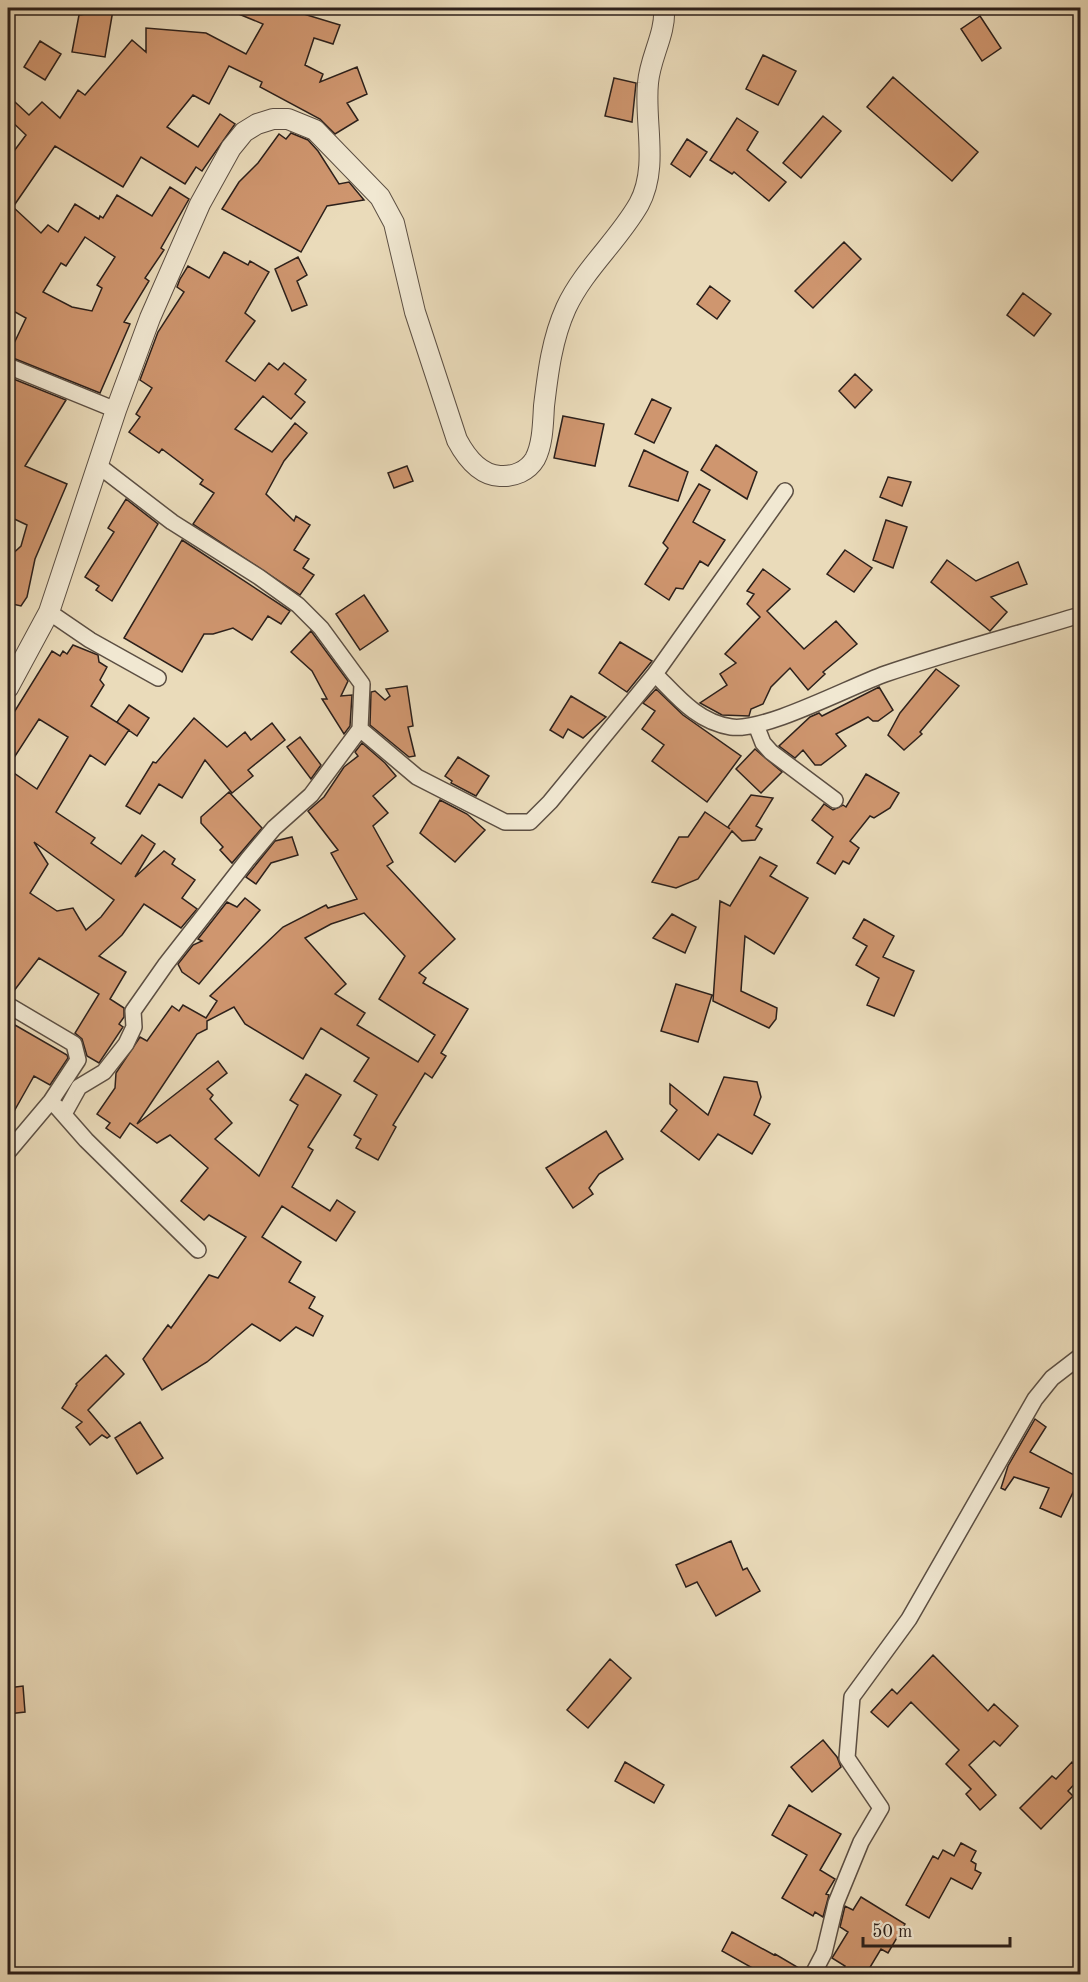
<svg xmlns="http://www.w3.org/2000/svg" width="1088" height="1982" font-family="'Old Standard TT',serif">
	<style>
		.building { fill: #cf966f; stroke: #2c201b; stroke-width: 1.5; fill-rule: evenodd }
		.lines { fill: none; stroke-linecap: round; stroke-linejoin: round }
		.minor-casing { stroke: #5c4f43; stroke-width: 18 }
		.tertiary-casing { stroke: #5c4f43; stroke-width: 22 }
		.minor { stroke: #f1e8d2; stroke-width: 15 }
		.tertiary { stroke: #f1e8d2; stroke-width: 20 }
	</style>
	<rect width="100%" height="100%" fill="#eadbba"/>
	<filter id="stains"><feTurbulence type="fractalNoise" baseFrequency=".00333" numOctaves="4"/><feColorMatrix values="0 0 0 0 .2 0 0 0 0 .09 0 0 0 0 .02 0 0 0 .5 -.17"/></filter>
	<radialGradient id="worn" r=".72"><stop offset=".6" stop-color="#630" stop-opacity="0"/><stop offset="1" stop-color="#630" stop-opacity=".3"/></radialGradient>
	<!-- building -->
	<path class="building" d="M224,8H284L340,25L333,44L314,38L305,65L323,74L320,82L357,67L367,94L347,103L358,120L335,134L320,119L260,87L262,82L229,66L209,104L193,95L167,127L198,147L220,114L235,124L202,171L196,167L185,184L141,157L123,187L55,146L13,207L41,233L48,225L58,232L75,204L99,219L100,216L103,218L117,195L152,216L170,187L189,199L161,248L164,250L145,278L149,281L124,322L130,324L100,393L8,356L26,318L8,308V159L26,135L8,118V110L15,102L29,115L42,102L60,118L78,90L85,95L132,40L146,52V28L206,33L246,54L263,24ZM85,237L115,257L97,285L102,288L92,311L72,307L43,292L61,263L66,266Z
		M113,10L105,57L72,52L79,15Z
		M980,16L1001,48L982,61L961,29Z
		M40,41L61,54L45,80L24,67Z
		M763,55L796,71L778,105L746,89Z
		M893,77L978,152L952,181L867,107Z
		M614,78L636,83L632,122L605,116Z
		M823,116L841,131L801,178L783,163Z
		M737,118L758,132L747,150L786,182L769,201L734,172L732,174L710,160Z
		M291,133L308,140L318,151L339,184L349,182L364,200L327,206L301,252L222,209L239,182L258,163L279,134L286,139Z
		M687,139L707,152L690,177L671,164Z
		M844,242L861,259L813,308L795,291Z
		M224,252L248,265L250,261L269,272L245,313L255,321L226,361L255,381L269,363L278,370L284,363L306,380L295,394L305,402L291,419L263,396L235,429L272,452L295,423L307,433L284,461L266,494L294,521L296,516L310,525L294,550L309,559L303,568L314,575L300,595L193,524L214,493L200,484L203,480L162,449L159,453L129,432L140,417L136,414L152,388L140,380L158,332L184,292L177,287L180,279L188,266L209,278Z
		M298,257L307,275L297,281L307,305L292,311L275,269Z
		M710,286L730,301L717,319L697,304Z
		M1023,293L1051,314L1034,336L1007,315Z
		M855,374L872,390L855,408L839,391Z
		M11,378L66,400L25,466L67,484L35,559L27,597L21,606L8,603V558L21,546L27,525L8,516V387Z
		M652,399L671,408L654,443L635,434Z
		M563,416L604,424L595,466L554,458Z
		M716,445L757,472L747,499L701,470Z
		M644,450L688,472L678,501L629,486Z
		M407,466L413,481L394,488L388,473Z
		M888,477L911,482L902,506L880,497Z
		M699,484L710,490L693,522L725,540L708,566L700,561L683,589L676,588L669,600L645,584L668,548L663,543Z
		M126,499L158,524L112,601L96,590L99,586L85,577L114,532L108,528Z
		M886,520L907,527L893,568L873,560Z
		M182,540L290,611L281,624L268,616L252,640L233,628L213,634H204L182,672L124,638Z
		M845,550L872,568L854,592L827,574Z
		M947,560L976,581L1018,562L1027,584L991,597L1007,612L990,631L931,582Z
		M763,569L790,589L767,611L804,649L836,621L857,644L823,672L825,674L808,690L790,668L771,687L763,704L751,709L749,716L722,715L700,703L727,685L720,674L736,663L725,654L760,617L747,604L754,594L747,591Z
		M364,595L388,631L360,650L336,614Z
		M311,631L348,681L341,696L352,695L350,726L344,734L322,699H327L312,671L291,652Z
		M620,642L652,661L627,692L599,673Z
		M73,645L98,655L99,662L107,667L100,680L104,685L91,706L129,730L105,765L90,755L56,812L95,838L91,843L121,864L142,835L155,844L135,877L164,851L175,859L172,864L195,880L182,898L197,909L181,928L144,904L122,935L99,956L126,972L110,999L124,1008V1017L119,1024L123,1027L99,1063L87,1056L82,1039L75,1033L99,994L39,958L10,996L8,995V769L37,789L68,737L39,719L8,767V722L52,651L60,656L63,651L67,654ZM34,842L114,900L101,917L86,930L73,908L57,911L30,893L48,864Z
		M936,669L959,686L920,732L922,734L904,750L888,735L900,713Z
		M407,686L413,726L408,727L415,756L409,757L370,725L371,692L375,691L385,700L390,696L386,689Z
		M879,687L893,710L878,721H873L868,717L836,734L846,746L821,765H815L803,750L795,758L779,746L810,717L819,713L822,716Z
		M656,689L683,715L741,756L707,802L652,761L664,745L642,729L655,711L643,703Z
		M571,696L606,717L583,738L568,729L563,738L550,730Z
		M129,705L149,718L137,736L117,722Z
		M194,718L227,747L245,732L251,740L272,723L285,740L248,770L253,776L232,793L205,760L182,798L159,784L140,814L126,806L153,762L156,763Z
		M300,737L321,765L311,779L287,747Z
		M362,743L385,763L396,776L373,796L388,813L373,826L393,862L387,866L455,939L419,973L426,978L423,983L468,1009L441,1053L446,1056L432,1078L425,1073L393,1125L396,1127L378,1160L356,1148L361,1139L354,1135L377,1095L354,1081L369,1058L321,1028L303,1059L245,1024L234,1007L207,1021V1029L197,1034L137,1124L218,1061L227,1073L207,1089L213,1095L210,1099L232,1123L215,1139L259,1176L298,1105L290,1100L306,1074L341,1095L308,1147L313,1150L292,1187L330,1211L337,1200L355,1212L336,1241L282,1206L262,1237L301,1262L289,1282L315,1297L309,1308L323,1316L313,1336L296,1327L280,1341L252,1324L207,1362L162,1390L143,1359L168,1325L171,1328L209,1275L218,1278L246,1237L209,1215L204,1220L181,1201L208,1168L170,1135L157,1143L130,1123L120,1138L106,1128L110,1123L97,1114L115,1088L116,1073L140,1037L147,1041L172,1006L179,1011L183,1005L206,1018L217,1001L210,996L283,927L326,905L328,908L357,899L331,853L338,850L308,811L324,797L344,767L358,756L355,752ZM364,913L405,956L379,999L435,1035L418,1062L357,1025L365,1013L335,994L346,984L305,938L331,924Z
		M755,749L782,772L761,793L736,769Z
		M458,757L489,776L476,796L451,783L452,781L445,776Z
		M866,774L899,793L890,808L874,818L870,816L850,841L859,848L849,864L843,861L835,874L817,863L833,837L812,820L824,804L833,810L843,805L846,807Z
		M229,792L262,828L232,863L220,850L223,847L201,823V817Z
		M751,795L773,798L756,826L762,829L755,840L742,841L732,831L698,879L676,888L652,882L679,837H688L705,812L730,829L728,827Z
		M440,800L467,814L485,830L455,862L420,833Z
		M292,837L298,855L271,863L256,884L246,877L275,841Z
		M760,857L777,866L770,876L808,898L774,954L745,936L741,991L777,1008L776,1019L769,1028L713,1001L720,901L730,906Z
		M245,898L260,910L199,984L182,972L178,964L193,945L202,941L198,939L227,902L237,907Z
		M672,914L696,927L685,953L653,938Z
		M864,919L894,936L883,957L914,971L894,1016L867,1005L879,978L856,965L867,946L853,938Z
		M676,984L712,995L698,1042L661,1031Z
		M8,1021L67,1055L68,1058L50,1085L34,1076L8,1122Z
		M724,1077L757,1082L761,1097L754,1115L770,1124L752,1154L718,1134L699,1160L661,1131L677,1110L670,1104V1084L708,1115Z
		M606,1131L623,1159L599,1174L589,1188L593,1194L573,1208L546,1168Z
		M106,1355L124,1374L88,1410L110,1436L107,1438L102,1435L90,1445L76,1427L82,1422L62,1408L77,1385L76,1384Z
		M1035,1419L1046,1427L1030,1452L1080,1478L1061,1517L1040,1508L1049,1488L1014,1477L1005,1490L1001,1488L1008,1466Z
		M140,1422L163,1458L137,1474L115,1438Z
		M731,1541L743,1570L747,1568L760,1591L716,1616L697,1582L686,1587L676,1565Z
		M933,1655L988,1711L994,1704L1018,1726L1000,1746L994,1741L969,1765L996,1795L980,1810L966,1794L971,1789L946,1764L959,1750L911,1702L888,1727L871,1712L892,1689L897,1694Z
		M610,1659L631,1678L588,1728L567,1710Z
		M23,1686L25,1712L8,1714V1688Z
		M823,1740L837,1757L841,1767L812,1792L791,1767Z
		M625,1762L664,1785L654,1803L615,1781Z
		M1072,1762L1080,1770V1778L1068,1791L1073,1796L1041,1829L1020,1808L1052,1776L1056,1779Z
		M789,1805L841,1834L820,1870L835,1879L826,1894L829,1895L823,1917L815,1912L813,1916L782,1898L807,1855L772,1835Z
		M961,1843L976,1851L971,1861L976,1864L975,1870L981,1873L972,1889L951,1878L929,1918L906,1905L933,1856L938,1859L943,1850L954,1856Z
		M861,1897L905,1924L888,1953L881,1949L866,1974H840L845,1966L832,1958L848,1932L840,1927L845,1906L853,1910Z
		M732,1932L774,1955L775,1954L804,1971L803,1974H763L722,1951Z"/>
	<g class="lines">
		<defs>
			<path id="minor" d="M8,366L116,410
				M99,466L172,522L259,577L298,605L321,628L362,684L360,729L417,777L505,822H530L550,802L655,674C677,696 697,722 731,727C764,732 849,687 885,674C949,652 1015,635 1080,615
				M49,612L90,640L158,678
				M655,674L785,491
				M756,725L763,743L771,752L835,800
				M8,1005L74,1044L78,1060L51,1101L8,1152
				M57,1107L86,1140L198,1250
				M64,1114L79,1087L104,1072L126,1044L134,1027L133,1011L166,964L248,859L274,828L311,795L360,729
				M813,1974L824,1953L836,1903L861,1842L881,1808L847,1758L852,1697L909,1619L1035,1399L1052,1378L1078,1358"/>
			<path id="tertiary" d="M8,688L49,612L116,410L150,318L200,204L231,148L244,132L257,124L273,119H288L315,130L380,197L394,223L415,312L457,440C466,457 479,475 500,476C514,477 528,471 535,459C543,444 543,422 544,406C548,372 552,339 566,308C584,269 618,241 639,204C659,167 644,122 648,83C650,57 666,34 664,8"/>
		</defs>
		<!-- minor casing -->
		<use href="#minor" class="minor-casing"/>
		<!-- tertiary casing -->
		<use href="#tertiary" class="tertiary-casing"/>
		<!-- minor -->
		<use href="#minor" class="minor"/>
		<!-- tertiary -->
		<use href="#tertiary" class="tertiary"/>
	</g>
	<!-- margin -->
	<rect width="1088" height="1982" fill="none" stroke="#eadbba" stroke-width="30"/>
	<rect x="9" y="9" width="1070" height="1964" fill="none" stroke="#2c201b" stroke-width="3"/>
	<rect x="15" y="15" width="1058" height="1952" fill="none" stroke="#2c201b" stroke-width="1.5"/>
	<!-- scale -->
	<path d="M863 1937v9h147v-9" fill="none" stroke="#2c201b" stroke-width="3"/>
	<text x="872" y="1937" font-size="18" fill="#2c201b" stroke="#f1e8d2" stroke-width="4.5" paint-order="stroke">50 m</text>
	<rect width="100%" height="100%" filter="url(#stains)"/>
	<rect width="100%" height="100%" fill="url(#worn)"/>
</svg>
